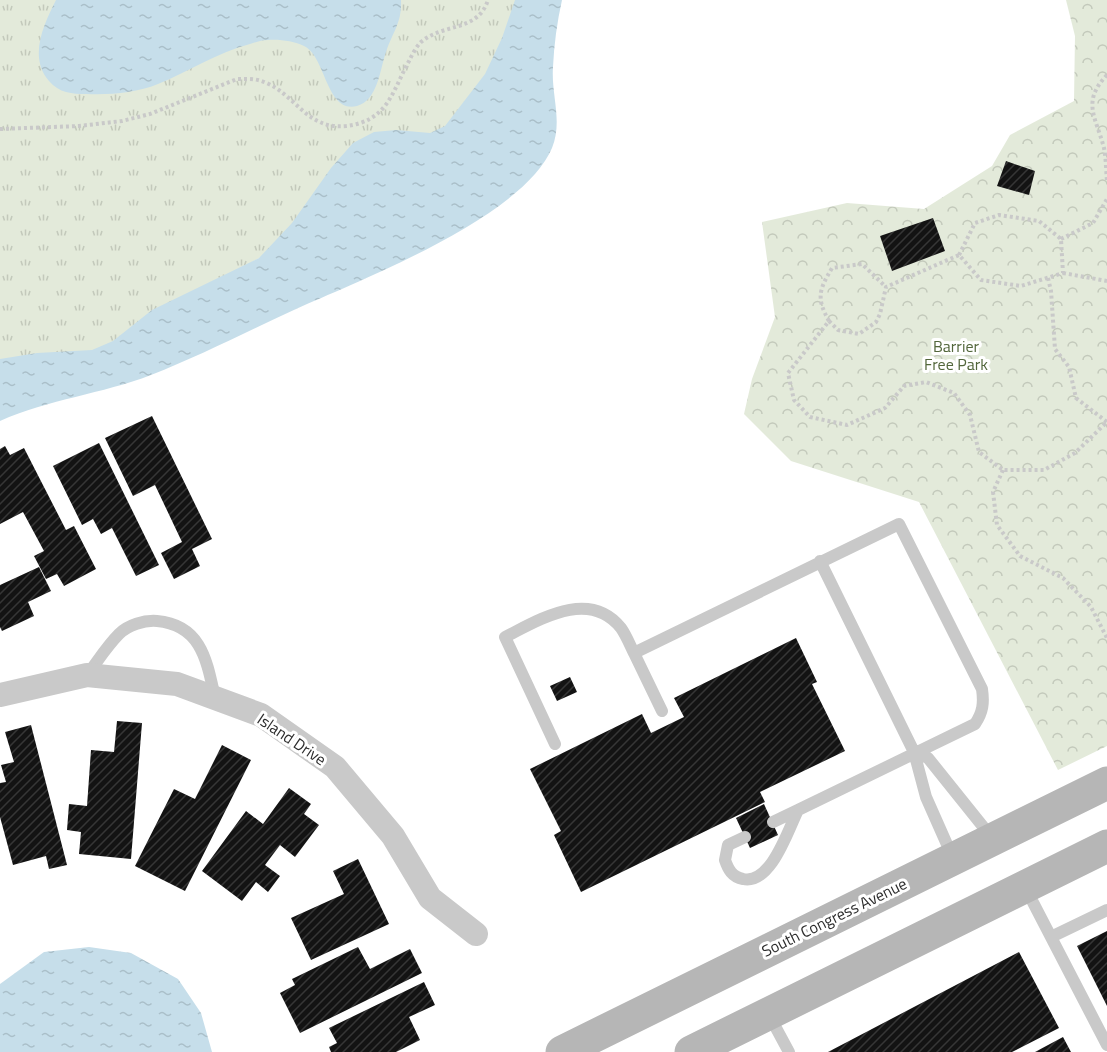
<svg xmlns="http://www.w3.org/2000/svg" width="1107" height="1052" font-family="'Titillium Web',sans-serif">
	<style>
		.grass { fill: url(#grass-tufts) }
		.forest { fill: url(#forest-crowns) }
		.water { fill: url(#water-ripples) }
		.building { fill: url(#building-hatch) }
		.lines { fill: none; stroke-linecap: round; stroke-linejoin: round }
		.path { stroke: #c9c9c9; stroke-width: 4; stroke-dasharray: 3 3; stroke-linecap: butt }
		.lane { stroke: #c9c9c9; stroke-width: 12 }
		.street { stroke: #c9c9c9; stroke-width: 24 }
		.secondary { stroke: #b6b6b6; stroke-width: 33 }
		.labels { text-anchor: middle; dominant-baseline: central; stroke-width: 6; stroke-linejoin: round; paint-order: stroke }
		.park-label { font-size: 16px; fill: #52663b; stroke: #fff }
		.street-label { font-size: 16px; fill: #2c2c2c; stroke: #fff }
	</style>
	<defs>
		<pattern id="grass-tufts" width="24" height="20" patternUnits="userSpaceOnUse" patternTransform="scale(1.5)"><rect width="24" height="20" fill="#e3eada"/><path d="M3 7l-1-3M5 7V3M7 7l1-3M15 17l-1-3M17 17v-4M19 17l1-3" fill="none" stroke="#c3c9bb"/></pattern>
		<pattern id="forest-crowns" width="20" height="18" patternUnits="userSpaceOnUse" patternTransform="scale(1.5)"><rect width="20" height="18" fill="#e3eada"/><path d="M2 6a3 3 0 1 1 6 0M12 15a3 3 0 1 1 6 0" fill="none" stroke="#c3c9bb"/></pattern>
		<pattern id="water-ripples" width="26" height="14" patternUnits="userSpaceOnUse" patternTransform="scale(1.5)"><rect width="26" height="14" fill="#c6deea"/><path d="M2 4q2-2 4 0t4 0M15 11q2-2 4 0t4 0" fill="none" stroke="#aabfc9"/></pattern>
		<pattern id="building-hatch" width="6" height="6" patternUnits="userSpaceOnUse" patternTransform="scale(1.5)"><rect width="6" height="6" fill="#131313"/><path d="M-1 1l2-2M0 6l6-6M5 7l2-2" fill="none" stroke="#363636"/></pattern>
	</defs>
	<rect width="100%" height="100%" fill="#fff"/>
	<!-- grass -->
	<path class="grass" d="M0,0H529L487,127L0,407Z"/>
	<!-- forest -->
	<path class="forest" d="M1066,0H1107V746L1058,770L919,502L791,461L744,414L752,379L775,317L762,222L847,203L924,209L992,166L1010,135L1074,101L1075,36Z"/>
	<!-- water -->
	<path class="water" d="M56,0H401C402,23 393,31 386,52C380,69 378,100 357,106C326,114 326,56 304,46C294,41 279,39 268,40C262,40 256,42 250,44C216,53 190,71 158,84C136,93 110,95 86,94C72,94 59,93 49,81C28,57 44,24 56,0Z
		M515,0H562C557,22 554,45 553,67C551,95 563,121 552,148C523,217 363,279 296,309C248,331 200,356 151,375C102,394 49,399 0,421V359L37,353L92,350L113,341L152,310L259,258L292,223L331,168L353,143L374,132L396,130L430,133L445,126L485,74L502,38Z
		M89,947L131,953L178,979L201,1013L212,1052H0V984L44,952Z"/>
	<!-- building -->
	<path class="building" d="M1006,161L1035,171L1029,195L997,186Z
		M933,218L945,251L892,271L880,236Z
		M152,416L212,539L192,549L200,566L174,579L161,553L182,542L155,485L133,496L105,438Z
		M99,443L159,565L136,576L112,528L101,534L93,519L82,525L53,466Z
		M5,446L10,455L24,448L66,530L74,526L96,569L64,586L57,574L46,579L34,556L44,551L23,512L0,524V449Z
		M39,567L51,591L28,602L34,616L2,631L0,627V585Z
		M796,638L817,682L812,684L845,751L760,792L765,802L581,892L554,835L561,831L530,769L642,714L651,733L684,717L674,698Z
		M570,677L577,692L557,701L550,686Z
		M117,721L142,723L131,859L79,854L81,832L67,830L69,804L87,806L91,750L114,752Z
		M31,725L67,865L49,869L46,856L13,865L0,817V783L6,782L1,765L14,762L5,732Z
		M222,745L251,760L185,891L135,866L174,789L195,799Z
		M289,788L311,804L304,814L319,825L295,857L280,845L265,865L280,876L268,892L256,882L242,901L202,871L246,811L263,824Z
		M764,804L778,835L750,848L736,818Z
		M358,859L389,924L311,960L291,918L344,894L333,871Z
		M1107,931V1006L1077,946Z
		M358,947L370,969L410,949L422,973L300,1033L280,993L295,985L292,979Z
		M1019,952L1059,1028L1012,1052H828Z
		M424,982L435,1005L409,1017L420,1040L396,1052H331L329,1047L337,1043L329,1028Z
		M1063,1037L1071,1052H1035Z"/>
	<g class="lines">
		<!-- path -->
		<path class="path" d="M1107,75C1081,102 1096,117 1104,148C1106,158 1106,170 1107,181
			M0,129L79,126L122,121L150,114L237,79C246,79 255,78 264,82C296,94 306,130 346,126C388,121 392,92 409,61C412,55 416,47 421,42C443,23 478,32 488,0
			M1061,239L1093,223L1107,199
			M959,255L975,223L999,215L1039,221L1061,239L1063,273L1021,286L981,280L959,255L886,287L880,314L876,322L859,334L838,330L829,321L788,373L794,400L810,417L847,425L885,408L904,386L926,382L954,393L970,415L979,452L1003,470H1044L1075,453L1107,422
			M1063,273L1107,281
			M1048,278L1051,291L1055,349L1069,367L1076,398L1107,422
			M829,321C816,298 819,290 832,268L862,264L886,287
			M1003,470L993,492L997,525L1020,556L1063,578L1091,607L1107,638"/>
		<!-- lane -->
		<path class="lane" d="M820,561L914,752L926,797L953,858
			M87,675C97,662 107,646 119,634C128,625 144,620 157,621C202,625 207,662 215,698
			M662,711L634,653L899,524L982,689C984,703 983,712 975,724L798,810
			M555,744L505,637C539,620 589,588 621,628C626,635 630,645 634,653
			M914,752L928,758L993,839
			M745,837L728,845L725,860C728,869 732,877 743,879C771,885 788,830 798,810L773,822
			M1025,887L1107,1045
			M1051,937L1107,910
			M769,1015L789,1052"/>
		<!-- street -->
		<path class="street" d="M0,695L87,675L177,684L261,715L335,767L393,836L430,898L476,934"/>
		<!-- secondary -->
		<path class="secondary" d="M562,1052L1107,783
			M691,1052L1107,846"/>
	</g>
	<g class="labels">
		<!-- park labels -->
		<g class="park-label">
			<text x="956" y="346">Barrier<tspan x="956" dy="18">Free Park</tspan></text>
		</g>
		<!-- street labels -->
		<g class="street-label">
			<text transform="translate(292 739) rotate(34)">Island Drive</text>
			<text transform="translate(834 917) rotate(-26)">South Congress Avenue</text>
		</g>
	</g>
</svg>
